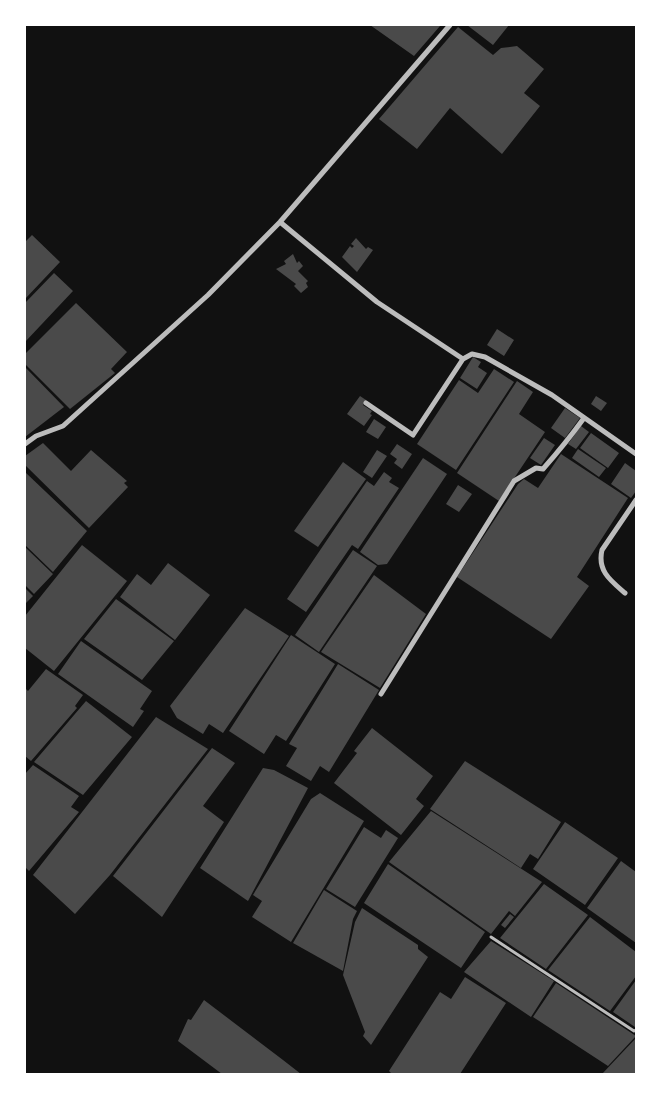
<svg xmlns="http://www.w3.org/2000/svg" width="661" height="1099" font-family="'DejaVu Sans',sans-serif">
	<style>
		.building { fill: #4a4a4a }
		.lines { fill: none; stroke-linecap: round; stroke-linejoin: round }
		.service { stroke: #bcbcbc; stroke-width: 3 }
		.minor { stroke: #bcbcbc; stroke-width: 5 }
	</style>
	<rect width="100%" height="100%" fill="#111"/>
	<!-- building -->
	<path class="building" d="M370,25H439L440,26L414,56Z
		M467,25H509L493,45Z
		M458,27L493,55L501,48L517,46L544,69L524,93L540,106L502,154L450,108L417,149L379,119Z
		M32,235L60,262L25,299V242Z
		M356,238L366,249L368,247L373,250L357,272L342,257L350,246L352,248L354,246L351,244Z
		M293,254L297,263L299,261L303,266L298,271L308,281L306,283L308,287L301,293L294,286L296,284L276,269L286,264L284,261Z
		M54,273L73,291L25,342V303Z
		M76,303L127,352L111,369L115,373L70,409L25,364V354Z
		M497,329L514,340L504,356L487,345Z
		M473,357L481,362L478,367L487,373L477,389L460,378Z
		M25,367L64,407L25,437Z
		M494,369L514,382L456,470L417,444L459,380L478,393Z
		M517,381L533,392L519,414L545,432L499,501L457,473Z
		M360,396L366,400L363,405L372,411L370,414L372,415L364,426L347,414Z
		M596,396L607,403L601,411L591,404Z
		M565,408L580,418L565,438L551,428Z
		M374,419L386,427L378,439L366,432Z
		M581,426L589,432L576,449L568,444Z
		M591,433L619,453L608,468L580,448Z
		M544,438L555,445L541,465L530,458Z
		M43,443L71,471L91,450L127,481L124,483L128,487L89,528L25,465V456Z
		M397,444L412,454L402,469L394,463L397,459L390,454Z
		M578,449L606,468L599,477L572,458Z
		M377,450L387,456L372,478L363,472Z
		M561,454L628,498L577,577L589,586L551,639L457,577L518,484L524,479L538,488Z
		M423,458L447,474L387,564L378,565L360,552Z
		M343,462L366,479L318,547L294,531Z
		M625,463L636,471V491L631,498L611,484Z
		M25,472L87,531L53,572L25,545Z
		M384,472L392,478L389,482L399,488L358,549L352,545L306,612L287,599L367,481L374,486Z
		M458,485L472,494L459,512L446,504Z
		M82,545L127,581L54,671L25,648V616Z
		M25,547L53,574L34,594L25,585Z
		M353,550L377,566L319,652L295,635Z
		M168,563L210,595L175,640L120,597L137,574L151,585Z
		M374,575L426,614L380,688L321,652Z
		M25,588L33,596L25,604Z
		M116,599L174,641L142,680L84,639Z
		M245,608L289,636L223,733L209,724L203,734L177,718L170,706Z
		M291,635L335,664L286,741L276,735L264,754L229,731Z
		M81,641L152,691L140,709L144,711L133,727L58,674Z
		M338,664L379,690L329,772L320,766L311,781L286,766L297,748L289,744Z
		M46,669L83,695L75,706L77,708L31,761L25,756V688L28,691Z
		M86,701L132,737L83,795L34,762Z
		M156,717L208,749L110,875L75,914L33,875Z
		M372,728L433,776L416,799L424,806L401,835L334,783L357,753L354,751Z
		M212,748L235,763L203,806L224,822L162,917L113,876Z
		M465,761L561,822L538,859L530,854L521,868L430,809Z
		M33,765L79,796L71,807L79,812L29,871L25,867V774Z
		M263,768L274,770L308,788L248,901L200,868Z
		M320,793L364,821L291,942L252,917L262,901L253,895L311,799Z
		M431,811L542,882L515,916L509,911L491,934L389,862Z
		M565,822L618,858L585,905L533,869Z
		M364,827L381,838L386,830L398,838L355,907L326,889Z
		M621,861L636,872V943L587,908Z
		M388,864L485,932L461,968L364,903Z
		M544,884L588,915L546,969L500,938Z
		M324,890L357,911L353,919L343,971L293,943Z
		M362,908L418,945V949L428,957L371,1045L363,1036L365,1032L343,975L355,922Z
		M510,914L514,917L505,928L501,925Z
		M590,917L636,952V976L610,1011L548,970Z
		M491,941L554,981L531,1017L464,972Z
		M465,977L506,1003L460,1074H392L389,1071L440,992L451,999Z
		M636,980V1025L635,1027L613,1012Z
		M556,983L636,1036L608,1066L533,1017Z
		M204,1000L283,1060L301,1074H222L178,1041L188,1019L191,1020Z
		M636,1038V1074H602Z"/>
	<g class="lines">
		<!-- service -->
		<path class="service" d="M491,937L634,1031L636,1030"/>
		<!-- minor -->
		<path class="minor" d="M280,222L377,302L463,359L472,354L485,357L552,395L636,454
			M366,403L413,435L463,359
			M25,444L36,436L63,426L208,295L280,222L450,25
			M625,593C611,581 597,571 602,550L636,500
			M381,694L514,481L536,468L543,469C558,452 571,436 584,418"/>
	</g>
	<!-- border -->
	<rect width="661" height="1099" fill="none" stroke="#ffffff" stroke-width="52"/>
</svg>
